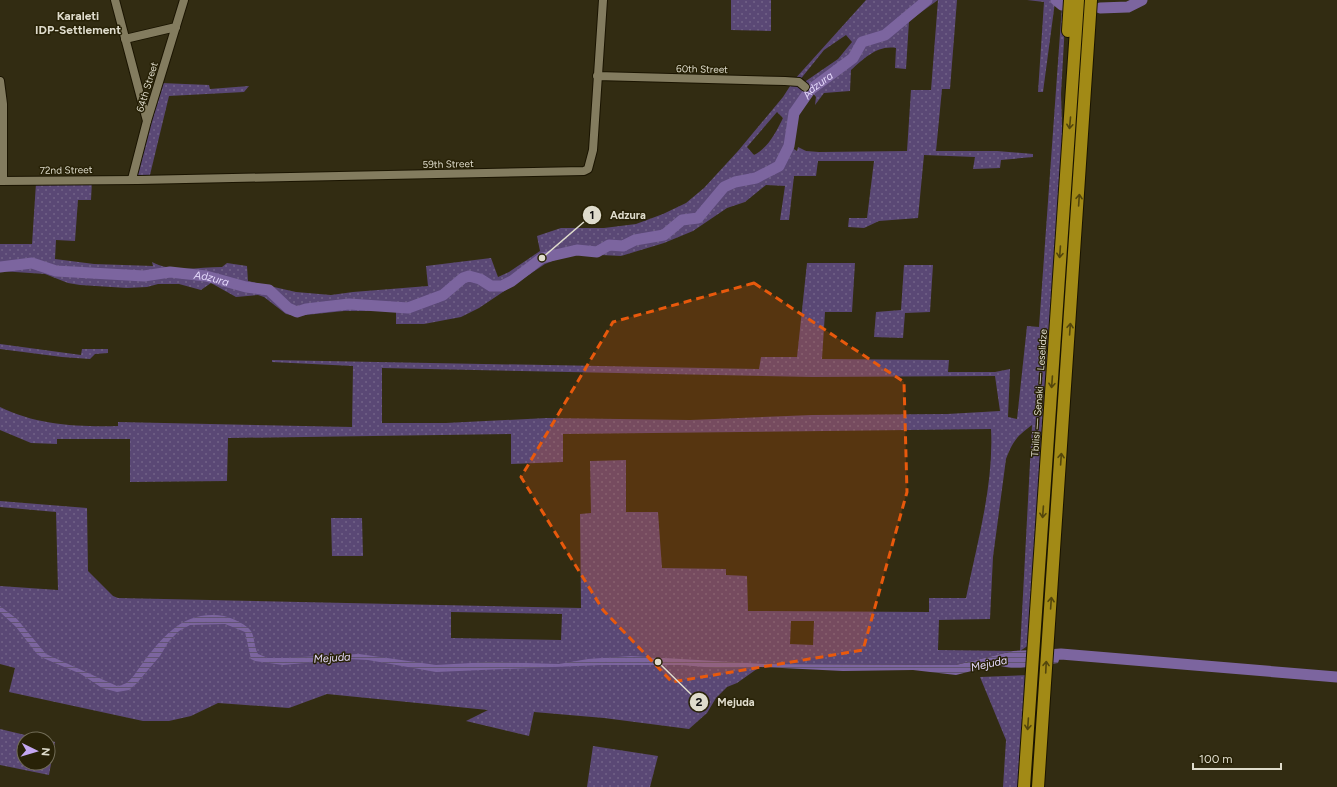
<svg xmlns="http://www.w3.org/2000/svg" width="1337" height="787" font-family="Figtree,sans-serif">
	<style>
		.green { fill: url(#green-dots); fill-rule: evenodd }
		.water { fill: url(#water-rules) }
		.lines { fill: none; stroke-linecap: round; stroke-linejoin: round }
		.river { stroke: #7c659f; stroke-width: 11 }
		.minor-casing { stroke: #1a1400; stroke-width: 10 }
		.highway-casing { stroke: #1a1400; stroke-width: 14 }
		.minor { stroke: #837c5f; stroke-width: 8 }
		.highway { stroke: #a28a16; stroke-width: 12 }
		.oneway { stroke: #53460c }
		.marked { fill: #e8590c; fill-opacity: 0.2; stroke: #e8590c; stroke-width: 3; stroke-dasharray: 8 5; stroke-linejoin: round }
		.labels { text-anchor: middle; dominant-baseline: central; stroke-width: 3; stroke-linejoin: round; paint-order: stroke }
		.street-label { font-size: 10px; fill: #dfdccc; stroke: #282207 }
		.water-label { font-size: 11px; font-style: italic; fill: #e4d8fb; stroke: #282207 }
		.quarter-label { font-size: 12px; font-weight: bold; fill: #dfdccc; stroke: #282207 }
		.leader { fill: none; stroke: #dfdccc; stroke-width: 1.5 }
		.callout-dot { fill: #dfdccc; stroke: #282207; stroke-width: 1.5 }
		.mark-label { font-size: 12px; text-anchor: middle; font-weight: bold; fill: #111 }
		.callout-label { font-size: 11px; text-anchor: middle; font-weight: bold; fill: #dfdccc; stroke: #282207; stroke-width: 3; stroke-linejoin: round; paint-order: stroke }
	</style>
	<defs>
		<pattern id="green-dots" width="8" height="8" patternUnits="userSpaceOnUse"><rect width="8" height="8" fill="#5a4875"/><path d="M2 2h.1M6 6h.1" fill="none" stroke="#716287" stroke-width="1.8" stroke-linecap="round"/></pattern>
		<pattern id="water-rules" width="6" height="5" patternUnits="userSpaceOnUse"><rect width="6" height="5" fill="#7c659f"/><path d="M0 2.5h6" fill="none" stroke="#625573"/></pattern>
	</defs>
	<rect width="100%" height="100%" fill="#322c12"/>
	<!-- green -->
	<path class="green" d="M731,0H771V31L731,30Z
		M866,0H926L884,33L861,40L851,58L809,89L803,83L838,59L852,42L846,35L824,50L799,81L794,80Z
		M931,0H957L950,89H942L936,151H997L1033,154V157L1001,160L1000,168L973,169L975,157L924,155L918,218L879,221L864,228L848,227L849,218H867L874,161H818L816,176H794L789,220H780L785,186L766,185L745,202L727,208L693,231L664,243L621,256L581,254L565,256L545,264L479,308L461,317L424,324H396V311H344L296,316L286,314L264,297L258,295L236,297L211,283L201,290L179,284H158L147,287L127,288L80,285L68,283L45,274L0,271V244H32L36,183L92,181L91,200H78L75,241L56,240L55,259L94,264L153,266L152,262C172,273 200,267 222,267L227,263L247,266L248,281L296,292L331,295L353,292L428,286L426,266L491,258L498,277L509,272L540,251L537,236L561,228H604L636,224L663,214L686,203L704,188L738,151L783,97L792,83L798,84L809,92L794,113L789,146L797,151L798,147L806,151L819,152L907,151L911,90H931L938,0L909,21L906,69L895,68L896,48C877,45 865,58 851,70L850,91L824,93L815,105L816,97L811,91L854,60L863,43L888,35ZM777,112L783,118C776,132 769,147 754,155L747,147Z
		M1027,0H1053L1055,2L1043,92H1038L1044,2Z
		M1062,6H1066L1061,94L1063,154L1029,645L1020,651L1032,425C1017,436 1013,441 1006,459L993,557L990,619L939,620L938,650L1013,651L956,665L764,664L737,683L727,687L716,698L707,713L689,729L604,718L534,712L529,736L466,721L488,710L327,694L289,708L218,703L191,716L169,721H143L9,692L15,668L0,664V586L58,590L56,512L0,507V501L87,508L88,571L113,596L118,598L581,608L580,514L591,513L590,461L626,460V512H658L662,568L726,569V575L747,576L748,611L929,612V598H966C977,543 994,485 991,429L563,434V462L511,464V434L228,438L227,481L130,482V439H57V444L31,443L0,430V407C36,425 78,427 118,426V422L352,427L353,366L272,362V360L759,369L761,357H797L807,263H855L852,312H825L822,359L949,360L948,372H995L1010,369L1008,417L1017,419L1027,326L1039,327ZM382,368L812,377L995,376L1000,411L947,414L812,415L690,420L547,418L446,423H382ZM451,612L562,614L561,640L451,638ZM791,621H814L813,645L790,644Z
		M161,83L209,85L210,89L249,86L244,92L169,96L149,179L142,178L134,175Z
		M904,265H933L930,312L905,313L903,338L874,337L876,312L901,310Z
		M0,344L81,355L82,349H108V353L95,354L90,359L62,357L0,349Z
		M331,518H362L363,556H332Z
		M1032,675L1024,787H1003L1006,740L980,677Z
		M0,729L42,739H24V763H48V740L55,742L49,775L0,765Z
		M593,746L658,756L650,787H587Z"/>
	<!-- water -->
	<path class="water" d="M0,606L17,619L46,654L117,686C130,685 135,673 142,664C164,635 184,610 224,616C232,618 246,624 251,631C255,638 254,647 258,654L268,658H283L359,654L436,665L489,662L559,664L588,659L631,656L764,664L956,665L1013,651L1058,649L1061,654L1058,663L1021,668H1011L995,665L956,675L913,670L843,671L761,667L715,668L682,665H601L436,672L368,660L348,659L283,665L255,661L251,659L245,632L225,624L190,625L179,631L169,641L160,656L136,684L129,690L117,692L102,688L81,674L43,658L37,654L16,627L0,612Z"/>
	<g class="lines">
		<!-- river -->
		<g class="river">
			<path d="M1056,0L1062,5"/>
			<path d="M1100,8L1128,7L1142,0"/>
			<path id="s1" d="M0,267L32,263L56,271L144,276L170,272L206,276L246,287L269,290L288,308L297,312L306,309L349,304L408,308L443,295L463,278L469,276L480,279L491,286H502L512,281L542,258L577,250L597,252L609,245L623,246L635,240L664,235L682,220L698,218L724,187L735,182L756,178L779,166L789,146L794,113L810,90L853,58L862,42L885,35L927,0"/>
			<path d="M1047,655L1061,654L1337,677"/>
		</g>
		<defs>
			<path id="minor" d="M115,0L147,121
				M125,39L176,27
				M597,76L785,81L799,82L805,87
				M0,81L3,104V181
				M132,179L147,121L184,0
				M0,181L138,180L584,171L588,169L593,150L603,0"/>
			<path id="highway" d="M1068,31L1070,0
				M1024,787L1078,0
				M1038,787L1091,0"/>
		</defs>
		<!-- minor casing -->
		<use href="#minor" class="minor-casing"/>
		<!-- highway casing -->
		<use href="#highway" class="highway-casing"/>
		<!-- minor -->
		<use href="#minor" class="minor"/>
		<!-- highway -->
		<use href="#highway" class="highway"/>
	</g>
	<!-- one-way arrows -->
	<defs><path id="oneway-shaft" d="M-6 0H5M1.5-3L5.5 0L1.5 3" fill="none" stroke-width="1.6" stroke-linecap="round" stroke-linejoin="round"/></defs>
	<g class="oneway">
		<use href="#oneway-shaft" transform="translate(1070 123) rotate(95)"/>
		<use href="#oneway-shaft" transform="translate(1079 200) rotate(-86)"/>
		<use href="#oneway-shaft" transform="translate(1060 252) rotate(94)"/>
		<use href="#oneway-shaft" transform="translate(1070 329) rotate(-86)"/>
		<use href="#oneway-shaft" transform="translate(1052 382) rotate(94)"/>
		<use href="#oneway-shaft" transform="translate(1061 459) rotate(-86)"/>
		<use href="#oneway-shaft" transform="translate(1043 512) rotate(94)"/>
		<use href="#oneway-shaft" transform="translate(1051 603) rotate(-86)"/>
		<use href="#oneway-shaft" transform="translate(1046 667) rotate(-87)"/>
		<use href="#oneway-shaft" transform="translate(1028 724) rotate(94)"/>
	</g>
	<!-- marked area -->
	<path class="marked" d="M754,283L904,382L907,492L863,650L672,682L603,610L521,477L613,322Z"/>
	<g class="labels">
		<!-- street labels -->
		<g class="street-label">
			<text transform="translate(702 69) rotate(1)">60th Street</text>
			<text transform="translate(147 87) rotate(-73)">64th Street</text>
			<text transform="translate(448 164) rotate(-1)">59th Street</text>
			<text transform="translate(66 170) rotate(-1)">72nd Street</text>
			<text transform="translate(1039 393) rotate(-86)">Tbilisi — Senaki — Leselidze</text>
		</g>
		<!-- water labels -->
		<g class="water-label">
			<text stroke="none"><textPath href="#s1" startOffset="934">Adzura</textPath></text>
			<text stroke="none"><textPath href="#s1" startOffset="214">Adzura</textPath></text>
			<text transform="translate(332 658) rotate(-4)">Mejuda</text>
			<text transform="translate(989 664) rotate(-13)">Mejuda</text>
		</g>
		<!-- quarter labels -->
		<g class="quarter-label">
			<text x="78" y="16">Karaleti<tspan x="78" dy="14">IDP-Settlement</tspan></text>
		</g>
	</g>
	<!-- callouts -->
	<path class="leader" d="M542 258L592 215M658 662L699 702"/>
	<g class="callout-dot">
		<circle cx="542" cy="258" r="4"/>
		<circle cx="658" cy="662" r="4"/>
		<circle cx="592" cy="215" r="10"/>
		<circle cx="699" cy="702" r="10"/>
	</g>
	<g class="mark-label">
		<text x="592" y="219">1</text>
		<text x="699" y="706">2</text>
	</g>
	<g class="callout-label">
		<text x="628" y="219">Adzura</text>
		<text x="736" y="706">Mejuda</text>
	</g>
	<!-- north arrow -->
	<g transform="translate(36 751) rotate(95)"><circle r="19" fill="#282207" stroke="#716c56"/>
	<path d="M0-3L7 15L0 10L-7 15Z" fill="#c4a7f1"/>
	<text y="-6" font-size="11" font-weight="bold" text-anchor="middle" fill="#dfdccc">N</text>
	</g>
	<!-- scale -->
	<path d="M1193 763v6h88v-6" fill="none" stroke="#dfdccc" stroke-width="2"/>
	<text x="1199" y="763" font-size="12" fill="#dfdccc" stroke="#282207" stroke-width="3" paint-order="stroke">100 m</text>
</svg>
